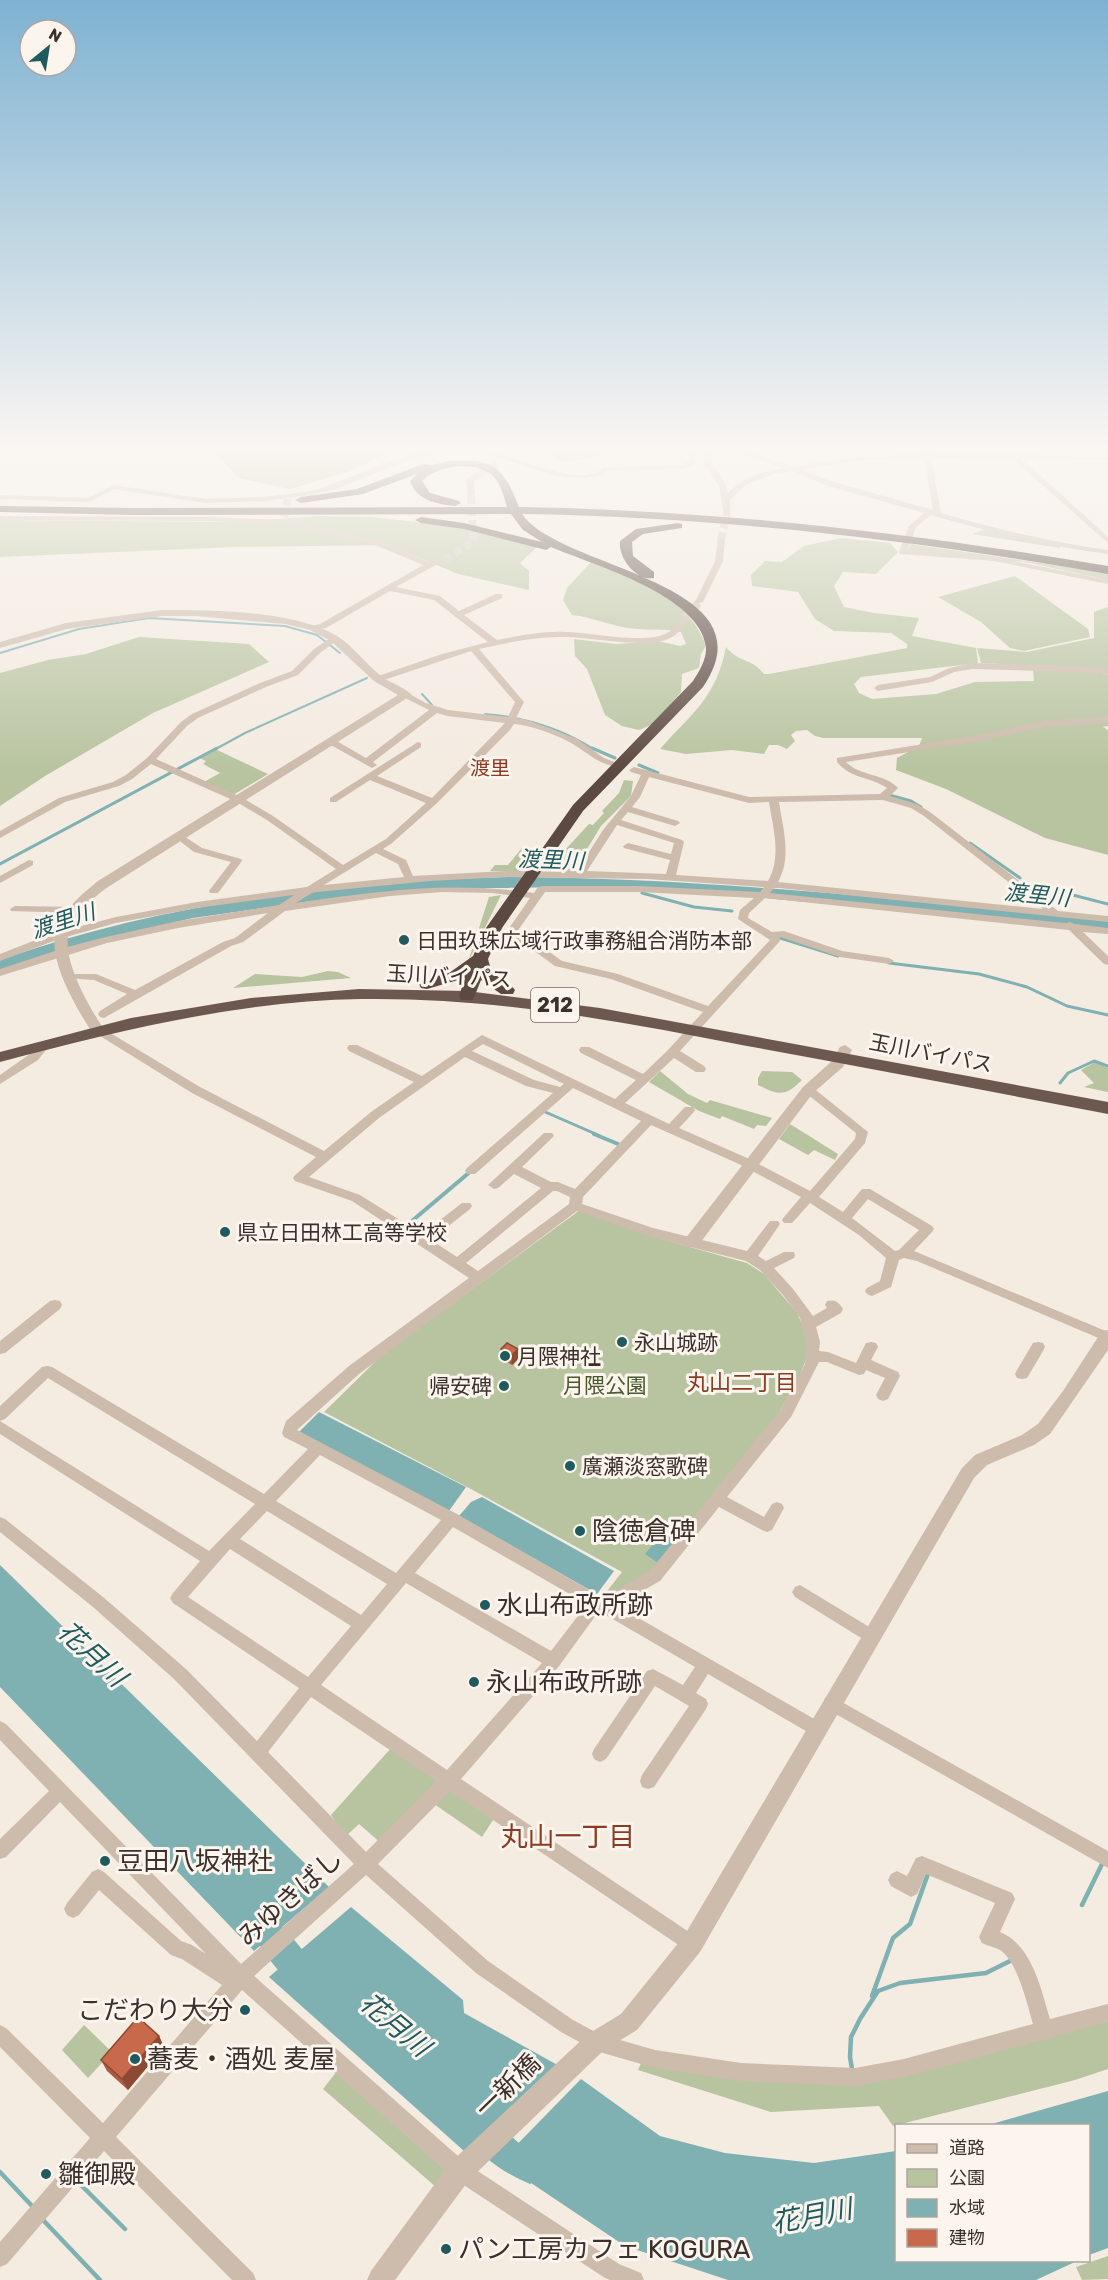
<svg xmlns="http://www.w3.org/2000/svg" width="1108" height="2280" font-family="Rubik,'Noto Sans JP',sans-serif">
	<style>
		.green { fill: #b8c4a0 }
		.water { fill: #7fb0b2 }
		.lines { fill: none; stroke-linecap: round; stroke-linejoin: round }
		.stream-far3 { stroke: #7fb0b2; stroke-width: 2 }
		.stream-far2 { stroke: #7fb0b2; stroke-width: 3 }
		.stream-far1 { stroke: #7fb0b2; stroke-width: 4 }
		.stream { stroke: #7fb0b2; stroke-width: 4.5 }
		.river { fill: #7fb0b2; fill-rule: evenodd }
		.minor-tunnel { stroke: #cfc6bd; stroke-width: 8; stroke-dasharray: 8 4; stroke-linecap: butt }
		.minor { fill: #cdbbac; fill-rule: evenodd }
		.tertiary { fill: #cdbbac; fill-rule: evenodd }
		.trunk { fill: #6c584f; fill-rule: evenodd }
		.motorway { fill: #5c4a42; fill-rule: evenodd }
		.wall { fill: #ac5a40 }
		.shaded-wall { fill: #8c4a34 }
		.building { fill: #c8694b; stroke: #8c4a34; stroke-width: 1.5 }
		.poi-dot { fill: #1f5a5e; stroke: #fbf5ee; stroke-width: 2 }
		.labels { text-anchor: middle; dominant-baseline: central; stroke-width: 6; stroke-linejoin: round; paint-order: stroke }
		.far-quarter-label { font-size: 20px; fill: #8c3b22; stroke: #fbf5ee }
		.shield { fill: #fbf5ee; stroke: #756b66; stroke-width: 1.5 }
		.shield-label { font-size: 20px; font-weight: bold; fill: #3b302b }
		.poi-label { font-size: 21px; fill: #3b302b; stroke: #fbf5ee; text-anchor: start }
		.street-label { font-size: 21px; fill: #3b302b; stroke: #fbf5ee }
		.park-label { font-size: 21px; fill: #4a5a2e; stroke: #fbf5ee }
		.water-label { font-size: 22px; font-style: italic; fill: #1f5a5e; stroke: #fbf5ee }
		.neighbourhood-label { font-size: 22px; fill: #8c3b22; stroke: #fbf5ee }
		.near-poi-label { font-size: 26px; fill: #3b302b; stroke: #fbf5ee; text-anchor: start }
		.near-street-label { font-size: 26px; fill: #3b302b; stroke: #fbf5ee }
		.near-water-label { font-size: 27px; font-style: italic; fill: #1f5a5e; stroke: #fbf5ee }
		.near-neighbourhood-label { font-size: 27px; fill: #8c3b22; stroke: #fbf5ee }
	</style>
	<rect width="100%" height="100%" fill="#f4ebe1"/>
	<!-- green -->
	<path class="green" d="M217,451H393L348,472L290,489L238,478L219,457Z
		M549,451H604L591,458L562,463Z
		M319,516L372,517L459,527L538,546L520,563L529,571V590L458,574L389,545L235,547L0,557V520L230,522Z
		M985,529L1060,546V548L972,534Z
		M842,538L890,543L898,552L876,574L843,572L834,586L844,607L874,613L919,618L912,636L976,648L978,663L861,677L854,684L859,693L872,699L936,694L975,682L1034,681L1033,670L1083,671L1108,675V726L1103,727L1108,730V855L1045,838L946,789L896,770L897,758L919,746L922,738H823L815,736L807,730L796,731L791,735L795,741L787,749L778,745H769L764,754L732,750L686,754L660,749C692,713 716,698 726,647C740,664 751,657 764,674H769L907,648V644L891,633L834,631L815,619L798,592L752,586L751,575L765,561L782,562L804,546Z
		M911,544L1108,573V580L1025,562L907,552Z
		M591,562C635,577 690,598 706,646L701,654L699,668L682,674L681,692L656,723L639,730L622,726L605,715L587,669L575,656L574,639L616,644L658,641L680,646L686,644L681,632C663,628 646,631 628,628C608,625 592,617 572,615L563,600L567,588Z
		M1015,576L1088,629L1090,637L1024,651L1010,648L981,622L938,597Z
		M1108,607V670L981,663L977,648L1027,652L1094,638V612Z
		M139,637L249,644L269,662L153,713L45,776L0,806V673L48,660L86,654Z
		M215,749L268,774L233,795L204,782L220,773L203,764L206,761L199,758Z
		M624,780L633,781L631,796L601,826L573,872L538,871L544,863L564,851L589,824L593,825L604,813L602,811L619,793Z
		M529,847L531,854L520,871H490L495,865H508L522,848Z
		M501,895L468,962L489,897Z
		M328,971L338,972L351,978L233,988L255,974L302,977Z
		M1095,1062L1108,1068V1092L1084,1087L1094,1083L1081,1070Z
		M660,1071L688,1094L707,1103L710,1100L772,1118L766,1126L757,1125L754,1129L722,1116L720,1119L699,1111L649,1082Z
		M762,1071L792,1072L802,1080C785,1097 779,1095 758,1085V1078Z
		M790,1124L838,1154L835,1160L814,1150L808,1155L779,1139Z
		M580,1210L647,1235L747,1263L764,1274L797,1313L805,1331L808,1355L798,1379L778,1414L652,1574L623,1590L604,1595L622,1572L471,1489L324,1412L381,1356Z
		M392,1747L444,1781L382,1844L359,1824L346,1836L331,1815Z
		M451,1787L495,1817L482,1837L434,1804Z
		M1108,2020V2069L1075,2080L893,2126L879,2106L771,2112L638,2070L642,2061L745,2081H871Z
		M84,2025L112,2052L88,2078L62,2050Z
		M337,2071L445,2170L436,2187L323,2089Z
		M1108,2256V2279L1082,2280L1076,2267Z"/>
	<!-- water -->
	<path class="water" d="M319,1412L466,1487L449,1511L299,1432Z
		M482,1497L614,1571L597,1594L459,1516L471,1502Z
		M663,1532L679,1542L661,1565L645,1554Z
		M0,1565L329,1887L254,1951L0,1687Z
		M351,1907L463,2000L464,2013L561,2067L464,2151L269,1977Z
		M581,2079L660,2136L725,2153L814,2163L896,2151V2260L1077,2261L1036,2280H728L625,2246L500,2162Z
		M1108,2091V2248L1089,2255L1088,2126L988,2125Z"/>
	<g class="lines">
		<!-- stream-far3 -->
		<path class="stream-far3" d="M0,653L79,629L149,618L285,626L317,635L340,653
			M422,694L432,705
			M485,714C525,717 561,728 595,750
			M214,750L245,733L367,678"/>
		<!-- stream-far2 -->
		<path class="stream-far2" d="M592,748L615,758
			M639,765L658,773
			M889,795L911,801L921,807
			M970,843L1020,878
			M0,864L217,748
			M1061,892L1108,904
			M642,893L694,907L732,911
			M780,938L838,956
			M889,963L979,974L1027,987L1067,1006L1108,1015
			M1060,1083L1068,1073L1094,1061L1108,1066
			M543,1111L598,1135"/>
		<!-- stream-far1 -->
		<path class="stream-far1" d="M594,1134L618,1144
			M406,1226L471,1171"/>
		<!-- stream -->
		<path class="stream" d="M1082,1905L1103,1862
			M872,1996L893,1938L910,1924L929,1871
			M852,2069L850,2057L851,2037L860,2019L878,1991L900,1983L986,1973L1012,1960
			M0,2172L33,2207
			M77,2181L125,2229
			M44,2221L100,2280"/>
		<!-- river -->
		<path class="river" d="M508,877C709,878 908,900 1108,921V931L734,895L583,887L484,888L312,901L193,918L82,944L0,971V960C163,903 336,881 508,877Z
			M266,1916C284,1923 313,1961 321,1979L316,1989L306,1994C288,1986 259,1949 252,1930L256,1920Z
			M482,2117L493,2121L526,2149L541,2157L546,2168L541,2179L530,2184C506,2174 477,2156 467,2132L471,2121Z"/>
		<!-- minor-tunnel -->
		<path class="minor-tunnel" d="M480,474L500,462
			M284,517L288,499
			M721,540L727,513
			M444,560L473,542L471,495
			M685,618L699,602"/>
		<!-- minor -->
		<path class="minor" d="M430,451H445L406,461L336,489L311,495L265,501L206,503L114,489L90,502L0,499V495L89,498L113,485L206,499L265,497L311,491L330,485L401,457Z
			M478,451C510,451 569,486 597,472C600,471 601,468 604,467L682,465L689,461L690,451H697L695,464L684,469L606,471L603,476L584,478L554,476Z
			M705,451H713L712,463L723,480L728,493C745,476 761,472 784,468L733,451H745L794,466L856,457L923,454V451H930V454L1108,456V460L1022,459L1108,537V543L1013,459L931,458L941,513C996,529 1051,542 1108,550V554C1048,546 990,532 931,515L916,527L908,550L994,557L1108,580V584L994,561L900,554L899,552L909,526L924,513L825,485L793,471L774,474L747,484L730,500V515H724L719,486L704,463ZM924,458L933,510L831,481L803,470L856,461Z
			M477,472L484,474L474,481L475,495L468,497L466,480Z
			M0,516L207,517L283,520L380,541L429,562L444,558L448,560L432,567L396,587L440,596L459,611L496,594H502V598L464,615L497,640C519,636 542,631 565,632C591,632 645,645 667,633C673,630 678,622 682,616H688L689,618C685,624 681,631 674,636C652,651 593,637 565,637C536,636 507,643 479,649L524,702L516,718L527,720L577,739L604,758L617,763L612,766C594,761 587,752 571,743C557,735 530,725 514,724L510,730L436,804L392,843L383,849L406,860L413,876L505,871H577L603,830L631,796L641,775L631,772L629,770L634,767L749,797L880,794L887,788C870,776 852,780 837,762V758L985,734L1049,720L1108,717V723L1049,726L985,740L846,762C861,777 884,773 898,788L890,796L917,804L930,812L1058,911L1108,916V922L779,888H774L770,893L1066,923L1070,922L1075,924L1108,928V934L1083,932L1108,956V965L1104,964L1069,930L765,898L749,913L748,918L772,932L784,931L842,951L889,958L894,961L889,964L840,957L780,937V941L680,1051L704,1066L706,1069L704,1072H696L674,1058L625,1103L669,1124L685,1107H693L695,1110L693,1113L679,1128L747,1158L810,1191L855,1139L856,1133L802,1090L808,1086L812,1087L868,1132L865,1143L819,1197L843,1212L862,1189H870L932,1226L934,1229L932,1232L914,1251L1108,1332V1342L917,1261L904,1258L899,1260L891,1287L872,1296L867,1294L865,1291L867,1288L880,1281L886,1258L859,1235L810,1203L792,1223H784L782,1220L784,1217L801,1197L739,1164L651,1125L583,1197L582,1204L653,1228L747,1251L770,1221H778L780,1224L778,1227L758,1256L766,1261L784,1252H794L795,1255L794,1258L774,1268L793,1289L813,1316L827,1308L825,1305L827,1301C835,1299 839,1302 843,1309L841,1313L816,1327L820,1342L819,1351L828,1352L856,1363L866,1343L871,1342L876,1343L878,1347L871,1360L898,1372L900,1376L888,1399L883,1401L878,1399L876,1395L885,1378L866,1370L864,1374L859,1375L827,1362H819L791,1417L727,1497L764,1517L772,1504L777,1502L782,1504L784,1508L772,1530L767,1532L762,1530L719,1507L660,1581L628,1599L614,1604L823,1724L825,1729L823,1734L817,1737L811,1734L708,1674L696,1693L706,1699L708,1704L706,1709L654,1787L648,1789L642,1787L640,1781L642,1775L689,1706L655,1686L606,1759L600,1762L594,1759L592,1754L594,1749L647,1671L653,1669L683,1685L695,1667L599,1611L559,1666L461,1779L698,1938L701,1944L698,1950L692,1953L686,1950L450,1791L378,1864L488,1961L573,2020L599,2034L655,2050L741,2063L855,2068L904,2059L1033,2024C1027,2004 1018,1962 1000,1950C994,1947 988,1946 982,1943L979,1937L995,1903L926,1874L917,1894L911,1897L891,1886L888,1880L891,1874L897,1871L907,1876L916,1858L922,1856L1012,1893L1015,1899L1000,1932C1032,1945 1041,1989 1050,2019L1108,2004V2022L1052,2037L1045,2041L1042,2040L904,2077L855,2086L741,2081L655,2068L596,2051L561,2032L476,1973L366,1875L254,1976L467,2164L619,2264L641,2273L644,2280H610L605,2278L453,2178L242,1990L116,2137L253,2273L256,2280H232L104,2151L7,2264L0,2267V2242L90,2138L0,2047V2025L6,2028L103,2123L222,1985L182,1959L171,1955L99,1890L79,1915L73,1918L67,1915L64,1909L67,1903L92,1872L98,1869L104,1872L181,1941L192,1945L206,1954L60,1802L6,1857L0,1859V1839L49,1791L0,1740V1721L6,1724L241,1964L354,1864L174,1679L93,1607L0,1532V1517L5,1519L103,1597L186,1669L257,1741L299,1688L173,1603L170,1598L173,1593L200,1561L0,1434V1421L209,1551L255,1504L48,1378L5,1419L0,1421V1406L42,1367L47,1366L52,1367L264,1494L308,1449L284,1437L282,1433L286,1421L349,1366L469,1278L352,1201L295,1181L293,1178L295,1175L316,1157L192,1093L92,1031L94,1028H102L200,1087L324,1151L371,1112L414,1082L349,1051L347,1048L349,1045H357L422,1076L482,1035L615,1099L636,1080L581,1053L579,1050L581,1047H589L643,1074L667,1051L703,1012L611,979L555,966L533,950L504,939L503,937L530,898L492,893L442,892L390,896L285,911L243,942L231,946L104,1018L100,1017L98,1014L100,1011L127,994L94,980L66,978L65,976L66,974H96L135,990L223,942L235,938L268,913L178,928L107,943L0,976V969L67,947L106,937L178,921L279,905L294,895L197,908L116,923L59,939L0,961V954L51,934L116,917L197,902L307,887L336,869L267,820L235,801L151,764L132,779L119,786L65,802L0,838V831L59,798L113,782L126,775L147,758L181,722L192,714L260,683L292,671L314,649L332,637L339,639L320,653L298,675L266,687L198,718L187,726L156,759L241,797L273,816L343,865L386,839L426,803L370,780L336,802H330V798L418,742L421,743V747L377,776L432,798L505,723L447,716L437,713L373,762L377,765L372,768L329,744V740H335L366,758L429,710L403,697V693L406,692L426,703L448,710L508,717L515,702L471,651L381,681H375V677L442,654L488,642L434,600L390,591L326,628L311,630V626L320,624L423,565L375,545L283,524L207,521L0,520ZM649,777L749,803L769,802C773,828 782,857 768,881L676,875L684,842L682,840L621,820L628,812L675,826L680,823L678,821L632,807L640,797ZM883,800L911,808L924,816L1043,909L778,882C792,857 783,829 779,802ZM617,825L674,843L671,854L628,843L623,846L624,848L670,860L666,874L587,871ZM376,853L398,864L404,877L324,885ZM505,877L647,879L764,887L760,892L639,886H542L538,887L534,893C451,881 378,891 296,903L312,893L317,892L430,881ZM545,892H639L754,898L740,910L738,919L770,940L708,1006L618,974L562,961L541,946L514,936ZM483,1044L564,1084L560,1087L534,1080L472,1051ZM465,1057L526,1086L553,1093L467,1168L465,1171L467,1174H475L573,1088L641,1121L575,1189L558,1182H551L522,1167L554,1136L552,1133H544L488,1185L494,1189L498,1188L514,1174L541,1188L457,1257L431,1240L470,1209L472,1206L470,1203H462L422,1234L360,1195L309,1177L379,1118ZM553,1191H557L570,1197L569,1204L478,1271L466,1263ZM868,1199L919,1230L899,1250L895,1251L852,1218ZM577,1211L651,1237L746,1261L760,1270L783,1295L800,1318L806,1342L805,1364L781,1409L650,1571L619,1589L598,1595L457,1514L297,1430L359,1374ZM320,1455L441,1520L396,1573L276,1501ZM267,1511L387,1584L361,1615L240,1539ZM453,1527L587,1604L551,1651L415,1573ZM230,1549L351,1626L308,1677L188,1597ZM406,1583L542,1663L447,1770L321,1685ZM311,1697L436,1781L366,1852L268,1752Z
			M718,538L725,540L723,561L703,602L696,604L695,602L715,561Z
			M973,663L1081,666L1108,669V675L1081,672L973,669L954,672L932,682L878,691L874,688L878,685L930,677L949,668Z
			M179,833L202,848L241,859L242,861L218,893H210L209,891L231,862L194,852L176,838L174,836Z
			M29,860L33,861V865L0,883V876Z
			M15,906L76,907L81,910L76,913L11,911L10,909Z
			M43,1042L49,1046L38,1060L0,1084V1075L30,1054L39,1043Z
			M55,1300L60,1301L62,1305L60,1309L5,1353L0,1354V1341L50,1301Z
			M1038,1342L1043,1343L1045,1347L1043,1351L1027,1378L1022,1379L1017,1378L1015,1374L1017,1370L1033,1343Z
			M800,1585L876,1631L879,1636L876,1641L871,1643L866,1641L795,1597L792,1592L795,1587Z
			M831,1696L1108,1851V1868L825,1708L823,1703L825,1698Z"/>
		<!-- tertiary -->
		<path class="tertiary" d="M162,610C211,610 295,610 337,636C353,646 366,664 381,676C390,683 403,686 412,695L108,887C93,898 74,913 69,932C61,960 90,1008 105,1031L98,1036L93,1034C78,1010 50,965 55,935C59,913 82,894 98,881L398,695L374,681L331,641L310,630L285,624L196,616H162L67,629L0,648V642L66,623Z
			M845,1045L852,1050L843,1067L813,1093L697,1247H685L683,1243L685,1239L803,1087L832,1061L840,1047Z
			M1108,1330V1350L1050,1434L1034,1445L987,1465L974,1478L700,1952L637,2030L604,2050L469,2180L395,2280H367L371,2271L451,2162L588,2034L621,2014L684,1936L962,1468L975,1455L1022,1435L1038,1424L1063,1391L1102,1331Z"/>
		<!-- trunk -->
		<path class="trunk" d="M359,989L467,991L600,1008L1108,1102V1114C988,1091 867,1068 747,1046C619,1021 492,997 361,999C238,1001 118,1031 0,1062V1052L131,1018L251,998Z"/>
		<!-- motorway -->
		<path class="motorway" d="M449,461C495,458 503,467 519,507C716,510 913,533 1108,566V574C915,540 719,517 522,514C560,570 775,581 703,687L583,811L502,928L488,959C493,981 504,976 515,990L513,994H501L481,980L473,1000H461L459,996L465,978L427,989L421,988L419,984L421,980L449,973L473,956L486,928L573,805L693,681C699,672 707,659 706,647C700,595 593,565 551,547L546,550L464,529L421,523L415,520L421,517L464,523L542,542L523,530L511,514L133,515L0,512V506L133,508L507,507C504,497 501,484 493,476C476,460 437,465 422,481L430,493L459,501L461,503L455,506C437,504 417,501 410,481L417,474L363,494L301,503L295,500L301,497L357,489L423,464L432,465Z
			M678,523L682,524V528L643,534L632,542L633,556L654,572V578C636,581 618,558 620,541L636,529Z"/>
	</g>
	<!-- wall -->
	<path class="wall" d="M501,1349H518V1359L512,1365L501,1358Z
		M159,2036L164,2047L128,2090L107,2071L101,2060Z"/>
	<!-- shaded-wall -->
	<path class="shaded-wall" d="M518,1349V1359L512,1365V1355Z
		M159,2036L164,2047L128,2090L122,2079Z"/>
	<!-- building -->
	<path class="building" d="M507,1343L518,1349L512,1355L501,1349Z
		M138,2017L159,2036L122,2079L101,2060Z"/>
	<!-- sky -->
	<linearGradient id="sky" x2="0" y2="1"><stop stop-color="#7eb2d2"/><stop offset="0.58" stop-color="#faf6f2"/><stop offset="1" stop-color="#faf6f2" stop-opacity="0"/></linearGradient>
	<rect width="1108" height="771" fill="url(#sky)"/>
	<!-- markers -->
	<g class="poi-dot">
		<circle cx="404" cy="940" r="6"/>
		<circle cx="225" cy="1232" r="6"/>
		<circle cx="622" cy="1342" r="6"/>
		<circle cx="505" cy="1356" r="6"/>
		<circle cx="504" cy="1386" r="6"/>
		<circle cx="570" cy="1466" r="6"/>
		<circle cx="580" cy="1531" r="6"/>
		<circle cx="485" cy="1605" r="6"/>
		<circle cx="474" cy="1682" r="6"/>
		<circle cx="105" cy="1861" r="6"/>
		<circle cx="245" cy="2010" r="6"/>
		<circle cx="135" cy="2059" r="6"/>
		<circle cx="46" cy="2174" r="6"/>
		<circle cx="446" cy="2249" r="6"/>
	</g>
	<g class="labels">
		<!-- far-quarter labels -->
		<g class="far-quarter-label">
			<text x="490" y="768">渡里</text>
		</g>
		<!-- shield labels -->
		<rect class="shield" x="531" y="988" width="48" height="34" rx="4.5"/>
		<g class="shield-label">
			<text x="555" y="1005">212</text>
		</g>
		<!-- poi labels -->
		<g class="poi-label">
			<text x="416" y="940">日田玖珠広域行政事務組合消防本部</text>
			<text x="237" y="1232">県立日田林工高等学校</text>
			<text x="634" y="1342">永山城跡</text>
			<text x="517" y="1356">月隈神社</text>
			<text x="492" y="1386" text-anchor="end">帰安碑</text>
			<text x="582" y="1466">廣瀬淡窓歌碑</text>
		</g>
		<!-- street labels -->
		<g class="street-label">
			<text transform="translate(449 976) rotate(3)">玉川バイパス</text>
			<text transform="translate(931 1053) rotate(11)">玉川バイパス</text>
		</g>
		<!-- park labels -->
		<g class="park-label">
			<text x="605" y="1385">月隈公園</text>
		</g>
		<!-- water labels -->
		<g class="water-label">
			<text transform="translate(551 860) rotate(2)">渡里川</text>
			<text transform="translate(1037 895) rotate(6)">渡里川</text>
			<text transform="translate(63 921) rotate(-18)">渡里川</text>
		</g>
		<!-- neighbourhood labels -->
		<g class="neighbourhood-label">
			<text x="742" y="1382">丸山二丁目</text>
		</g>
		<!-- near-poi labels -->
		<g class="near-poi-label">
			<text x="592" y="1531">陰徳倉碑</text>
			<text x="497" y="1605">水山布政所跡</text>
			<text x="486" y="1682">永山布政所跡</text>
			<text x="117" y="1861">豆田八坂神社</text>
			<text x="233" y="2010" text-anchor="end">こだわり大分</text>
			<text x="147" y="2059">蕎麦・酒処 麦屋</text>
			<text x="58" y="2174">雛御殿</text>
			<text x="458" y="2249">パン工房カフェ KOGURA</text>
		</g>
		<!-- near-street labels -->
		<g class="near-street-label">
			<text transform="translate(290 1898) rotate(-42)">みゆきばし</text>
			<text transform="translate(508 2086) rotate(-44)">一新橋</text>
		</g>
		<!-- near-water labels -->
		<g class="near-water-label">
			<text transform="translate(92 1654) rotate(43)">花月川</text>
			<text transform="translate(395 2025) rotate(40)">花月川</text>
			<text transform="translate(812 2216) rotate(-11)">花月川</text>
		</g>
		<!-- near-neighbourhood labels -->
		<g class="near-neighbourhood-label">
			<text x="568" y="1837">丸山一丁目</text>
		</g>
	</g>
	<!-- legend -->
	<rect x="895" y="2124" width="195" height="138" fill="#fbf5ee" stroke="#aea6a0" stroke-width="1.5"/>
	<rect x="907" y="2144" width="30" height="9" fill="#cdbbac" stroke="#aea6a0" stroke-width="1.5"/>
	<text x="949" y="2154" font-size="18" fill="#3b302b">道路</text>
	<rect x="907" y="2169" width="30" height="18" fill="#b8c4a0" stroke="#aea6a0" stroke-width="1.5"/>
	<text x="949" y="2184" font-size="18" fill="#3b302b">公園</text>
	<rect x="907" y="2199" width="30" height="18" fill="#7fb0b2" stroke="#aea6a0" stroke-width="1.5"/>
	<text x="949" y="2214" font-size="18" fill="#3b302b">水域</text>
	<rect x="907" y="2229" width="30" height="18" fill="#c8694b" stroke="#aea6a0" stroke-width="1.5"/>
	<text x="949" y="2244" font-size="18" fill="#3b302b">建物</text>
	<!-- north arrow -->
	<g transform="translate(48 48) rotate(30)"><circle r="28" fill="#fbf5ee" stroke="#aea6a0" stroke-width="1.5"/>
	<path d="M0-4.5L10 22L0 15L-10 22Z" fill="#1f5a5e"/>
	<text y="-9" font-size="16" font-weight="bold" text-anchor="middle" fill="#3b302b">N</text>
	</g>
</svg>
